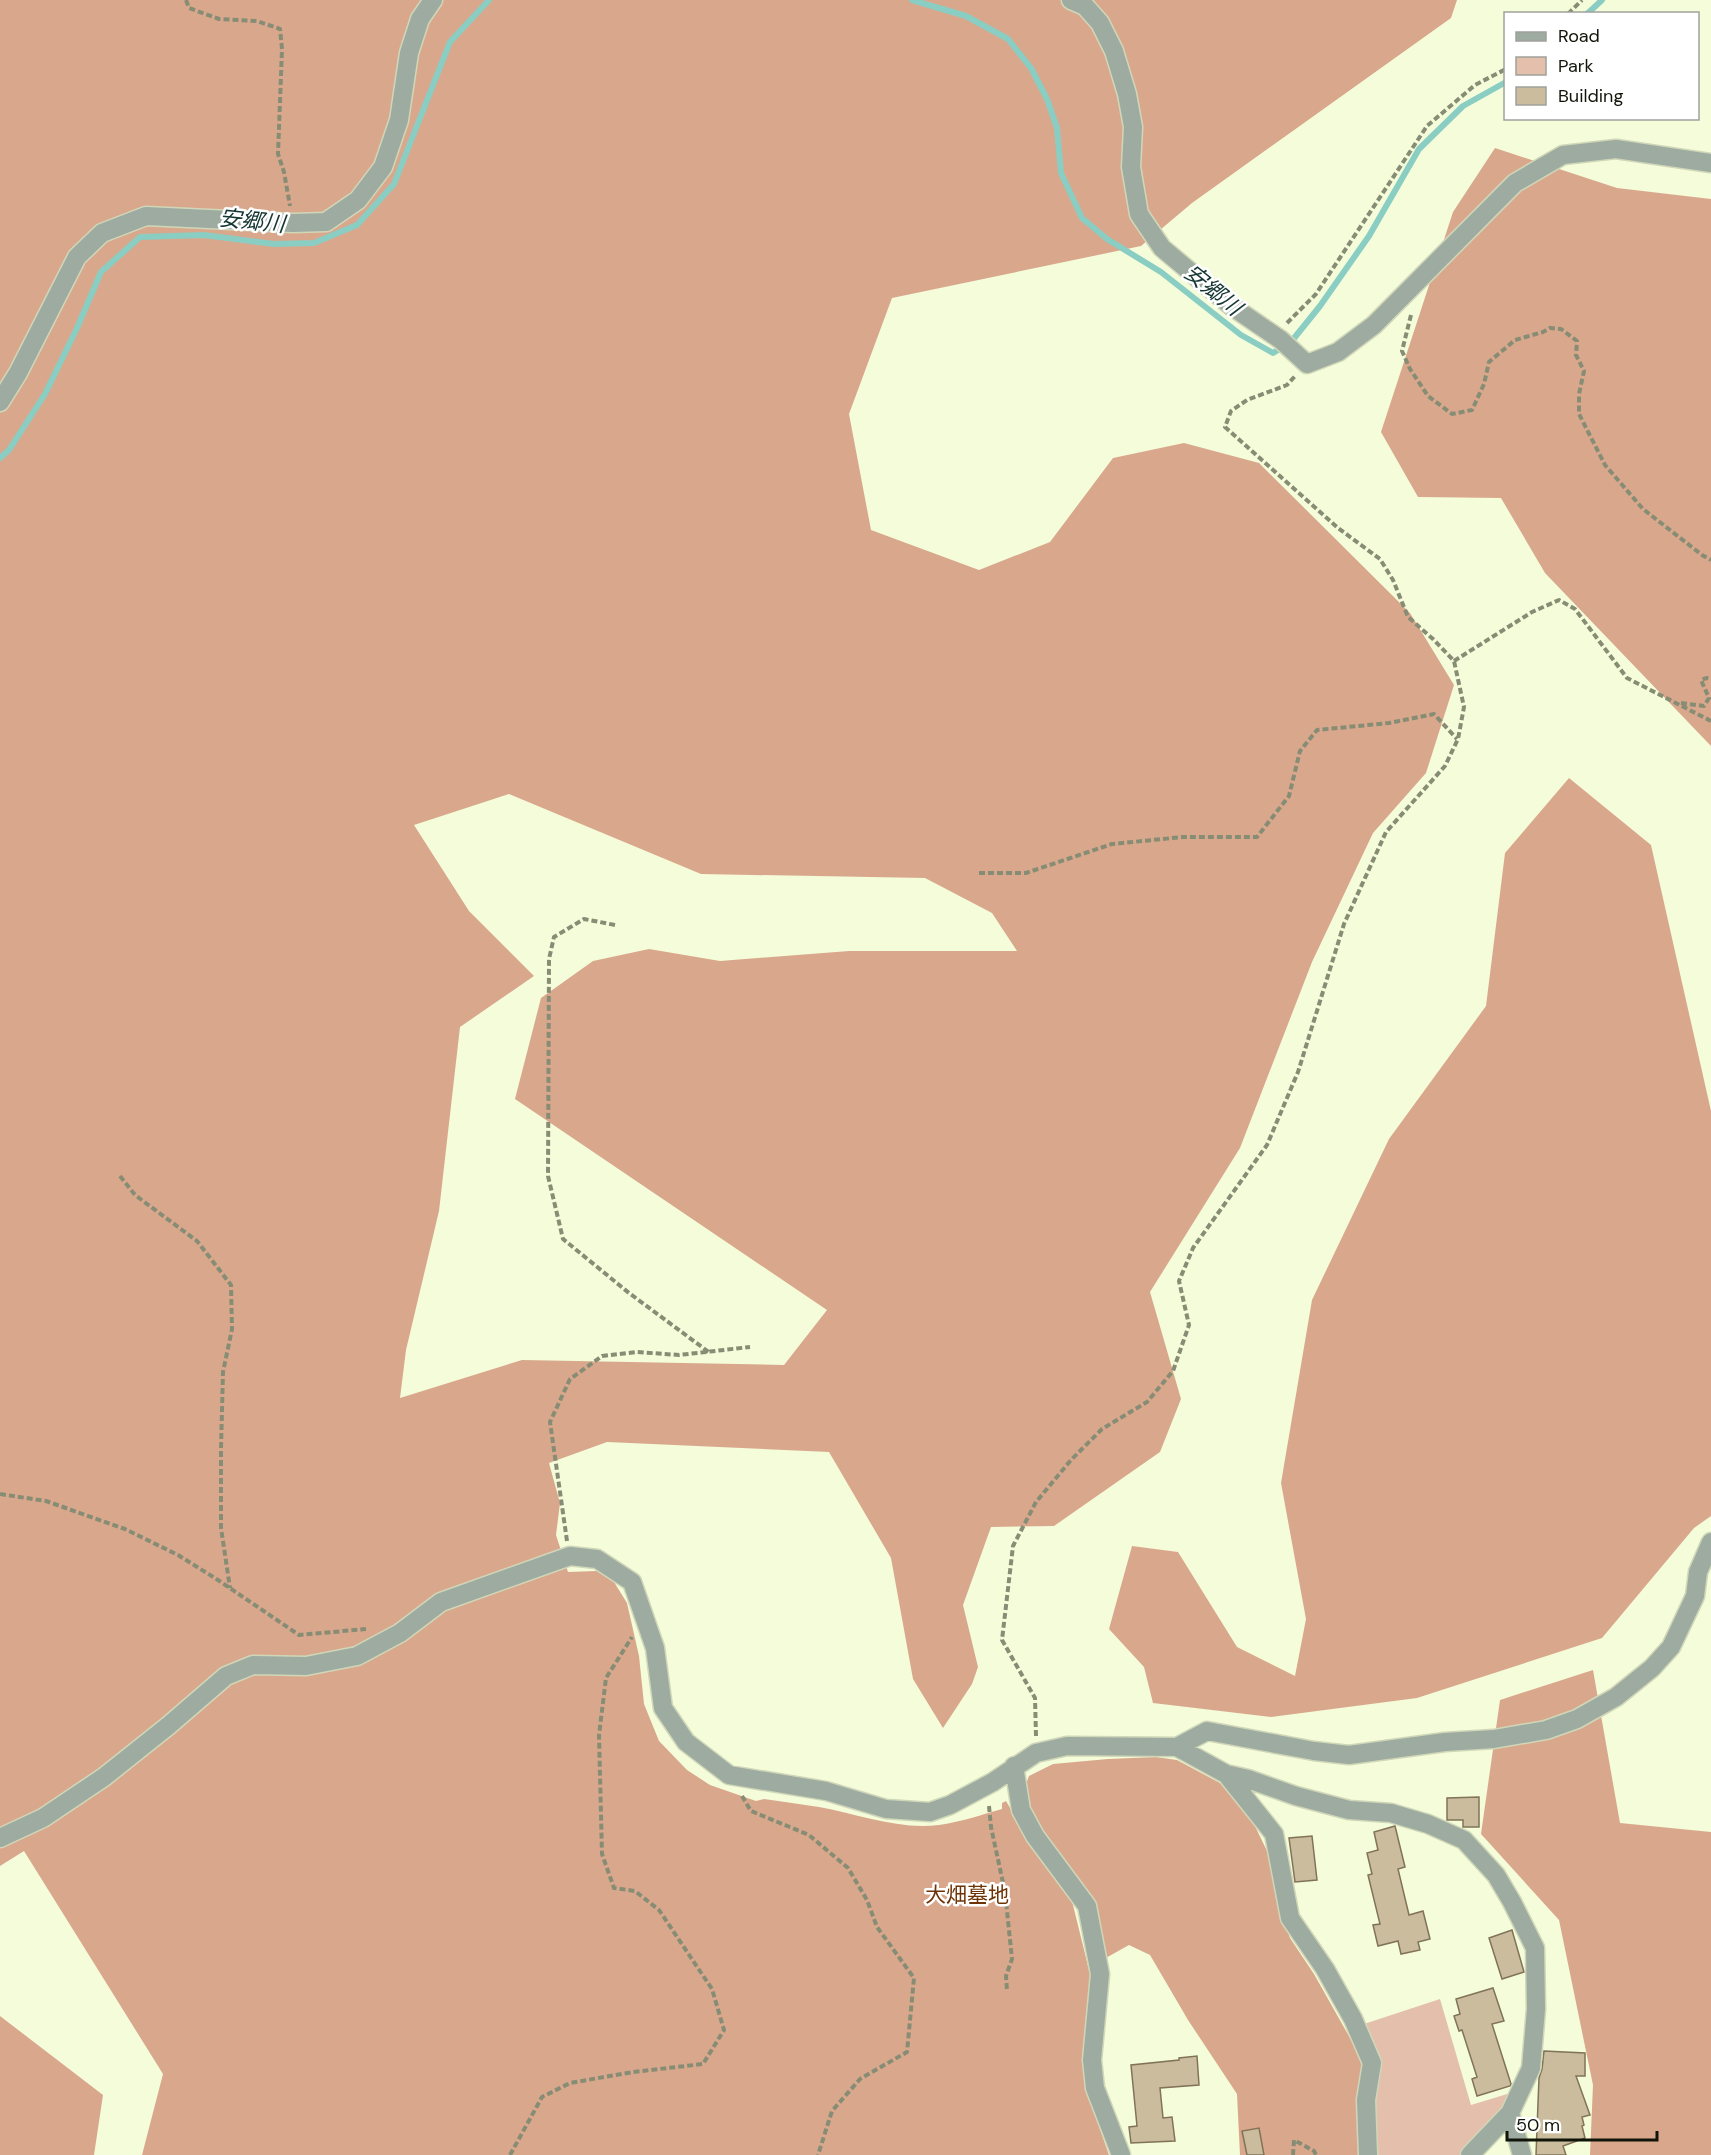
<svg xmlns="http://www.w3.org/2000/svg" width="1711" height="2155" font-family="'DM Sans','Noto Sans JP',sans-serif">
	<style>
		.green { fill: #e4c0ac }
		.forest { fill: #d9a88c; fill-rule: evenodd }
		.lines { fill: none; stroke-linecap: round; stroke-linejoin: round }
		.stream { stroke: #89cdc3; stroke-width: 6 }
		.building { fill: #cbbc9e; stroke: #817357; stroke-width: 1.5 }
		.street-casing { stroke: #d0d7b8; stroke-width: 21 }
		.path { stroke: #878d75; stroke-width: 4; stroke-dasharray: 6 3; stroke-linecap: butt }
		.street { stroke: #9eaba1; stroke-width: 18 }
		.labels { text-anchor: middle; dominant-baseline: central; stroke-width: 5; stroke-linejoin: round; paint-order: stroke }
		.park-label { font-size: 21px; fill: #6f3406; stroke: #fff }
		.water-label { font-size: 22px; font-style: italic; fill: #153632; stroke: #fff }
	</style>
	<rect width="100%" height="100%" fill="#f4fcda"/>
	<!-- green -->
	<path class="green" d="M1440,1999L1471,2105L1517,2091L1467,2155H1375L1361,2025Z"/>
	<!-- forest -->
	<path class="forest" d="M0,0H1457L1451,18L1192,203L1141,246L892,298L849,414L871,530L979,570L1050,542L1113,458L1184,443L1259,463L1410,613L1454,685L1426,773L1373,833L1312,962L1240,1148L1150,1292L1181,1399L1160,1452L1054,1526L991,1527L963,1605L978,1667L972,1684L943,1728L913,1679L891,1558L829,1452L607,1442L549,1463L560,1503L556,1535L568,1572L597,1571L614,1582L627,1603L639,1656L644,1704L659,1741L687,1770L710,1785L756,1801L764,1799C783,1802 801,1804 819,1807C858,1814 898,1830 939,1825C960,1822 981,1815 1002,1809V1803L1006,1801L1039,1857L1072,1901L1090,1974L1091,2001L1085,2063L1086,2089L1109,2155H142L163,2074L24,1851L0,1866ZM509,794L701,874L925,878L992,913L1017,951H849L720,961L649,949L593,961L541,998L515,1099L827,1310L784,1365L522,1360L400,1398L406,1350L439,1211L460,1027L534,976L469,911L414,825Z
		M1495,148L1617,188L1711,199V746L1545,573L1501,498L1418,497L1381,432L1453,212Z
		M1569,778L1651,845L1711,1111V1516L1694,1528L1602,1638L1417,1698L1271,1717L1153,1703L1144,1667L1109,1629L1132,1546L1178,1552L1237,1647L1295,1676L1306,1619L1281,1483L1312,1300L1389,1139L1486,1006L1505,853Z
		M1593,1670L1620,1823L1711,1832V2155H1590L1593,2085L1559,1920L1481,1834L1500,1700Z
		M1156,1757L1177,1760L1220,1783L1254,1824L1269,1855L1276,1898L1290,1938L1314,1974L1363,2061L1362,2077L1356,2109L1360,2155H1240L1237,2094L1188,2020L1150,1955L1129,1945L1104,1959L1055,1853L1026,1802V1784L1029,1776L1053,1764L1108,1759Z
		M0,2016L103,2095L94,2155H0Z"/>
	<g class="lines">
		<!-- stream -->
		<path class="stream" d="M912,0L966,16L1008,39L1031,68L1047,99L1057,128L1061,173L1082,218L1107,239L1161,272L1241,335L1273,353L1291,342L1320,306L1369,236L1419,149L1463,106L1506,82
			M1587,14L1602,0
			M0,458L9,450L45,394L77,328L101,272L140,237L204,235L274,244L314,243L357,225L394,184L450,42L489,0"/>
	</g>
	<!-- building -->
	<path class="building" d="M1479,1797V1827H1463V1820H1447V1798Z
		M1395,1826L1405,1867L1398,1869L1409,1915L1423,1911L1430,1939L1418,1942L1420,1950L1401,1954L1398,1941L1378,1946L1373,1925L1380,1924L1368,1875L1372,1874L1367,1853L1378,1850L1374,1832Z
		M1312,1836L1317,1880L1295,1882L1289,1838Z
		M1512,1930L1524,1972L1502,1979L1489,1938Z
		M1493,1988L1504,2021L1492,2024L1511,2084L1510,2086L1477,2096L1472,2079L1477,2077L1462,2030L1459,2031L1454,2016L1460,2014L1456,1999Z
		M1544,2051L1585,2053V2076H1576L1590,2115L1582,2117L1584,2125L1582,2126L1585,2138L1563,2146L1566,2155H1536L1539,2078L1542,2069Z
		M1197,2056L1199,2085L1160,2088L1163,2118L1172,2117L1175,2141L1131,2143L1129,2127L1137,2126L1131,2065L1179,2060V2058Z
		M1259,2128L1264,2155H1247L1242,2131Z"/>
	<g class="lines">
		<defs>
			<path id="street" d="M1071,0L1085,6L1100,23L1114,51L1127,94L1133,127L1131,167L1139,214L1162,248L1230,305L1281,340L1307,364L1338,352L1374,325L1515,183L1563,155L1616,149L1711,163
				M0,402L18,373L77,257L102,233L146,216L293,223L326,222L358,200L383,167L399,120L409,53L420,19L433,0
				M1177,1747L1226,1774L1248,1779L1296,1796L1349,1810L1391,1813L1428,1824L1464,1840L1496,1875L1512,1902L1535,1948L1536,2009L1531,2068L1510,2113L1522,2155
				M1014,1766L1021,1810L1035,1836L1087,1906L1100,1974L1092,2060L1095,2088L1121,2155
				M1226,1774L1274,1834L1290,1918L1325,1969L1353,2019L1372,2063L1366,2100L1368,2155
				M0,1838L43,1818L104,1777L168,1726L226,1676L253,1665L306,1666L357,1656L400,1633L441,1602L570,1556L597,1559L632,1582L655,1648L663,1708L686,1742L729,1775L826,1791L886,1809L930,1812L950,1805L993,1782L1036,1753L1067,1746L1177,1747L1207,1731L1314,1751L1349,1755L1445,1742L1494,1739L1546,1730L1577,1719L1616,1697L1652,1668L1671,1647L1695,1596L1698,1572L1711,1542
				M1470,2155L1510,2113"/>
		</defs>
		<!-- street casing -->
		<use href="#street" class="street-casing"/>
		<!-- path -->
		<path class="path" d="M186,0L189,8L219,19L257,21L280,29L282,49L278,154L284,172L290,206
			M1568,14L1582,0
			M1411,315L1402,351L1410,369L1428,396L1452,414L1472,410L1484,384L1489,362L1515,340L1543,332L1550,328L1561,329L1577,341L1576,355L1584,371L1579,394V414L1605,465L1643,509L1702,555L1711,560
			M1287,323L1316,294L1427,126L1475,85L1506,69
			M1454,661L1532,612L1559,600L1575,609L1627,678L1711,721
			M1681,703L1704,706L1709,698L1701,680L1707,678L1711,679
			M979,873H1026L1112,844L1183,837H1257L1289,796L1300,751L1317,730L1389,723L1434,714L1457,739
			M615,925L584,919L554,937L549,959L548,1176L563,1239L629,1293L710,1353
			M120,1176L135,1195L197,1241L231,1285L232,1329L223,1372L221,1448V1528L230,1588
			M0,1494L46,1501L125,1529L178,1555L218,1580L299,1635L366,1629
			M567,1541L550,1422L570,1379L602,1356L637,1352L679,1355L750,1347
			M1036,1736L1035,1698L1002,1640L1013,1546L1036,1502L1071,1460L1102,1429L1147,1402L1173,1371L1189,1325L1179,1281L1193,1248L1267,1145L1298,1072L1344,924L1386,832L1445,766L1458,739L1464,707L1454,661L1433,639L1408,617L1393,580L1380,559L1338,528L1225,427L1231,411L1247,400L1287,385L1296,375
			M742,1796L751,1811L809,1835L848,1868L867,1900L877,1927L914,1978L907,2052L860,2079L832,2111L818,2155
			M989,1806L991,1827L1005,1892L1012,1959L1006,1976L1007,1991
			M510,2155L542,2097L570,2083L633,2072L703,2064L724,2030L712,1989L659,1910L635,1891L614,1888L602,1854L599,1735L606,1678L632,1637
			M1293,2155L1294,2140L1314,2151L1316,2155"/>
		<!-- street -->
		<use href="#street" class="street"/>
	</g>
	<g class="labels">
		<!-- park labels -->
		<g class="park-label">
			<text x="967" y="1895">大畑墓地</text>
		</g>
		<!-- water labels -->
		<g class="water-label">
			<text transform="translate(252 221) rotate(6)">安郷川</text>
			<text transform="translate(1213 290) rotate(39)">安郷川</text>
		</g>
	</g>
	<!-- legend -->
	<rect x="1504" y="12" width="195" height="108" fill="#ffffff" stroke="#a0a19c" stroke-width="1.5"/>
	<rect x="1516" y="32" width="30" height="9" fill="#9eaba1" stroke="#a0a19c" stroke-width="1.5"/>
	<text x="1558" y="42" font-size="18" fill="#111408">Road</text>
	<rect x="1516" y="57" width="30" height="18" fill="#e4c0ac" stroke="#a0a19c" stroke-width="1.5"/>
	<text x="1558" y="72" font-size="18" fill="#111408">Park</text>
	<rect x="1516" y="87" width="30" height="18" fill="#cbbc9e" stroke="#a0a19c" stroke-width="1.5"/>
	<text x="1558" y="102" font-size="18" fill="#111408">Building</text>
	<!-- scale -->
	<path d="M1507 2131v9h150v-9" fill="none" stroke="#111408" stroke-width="3"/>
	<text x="1516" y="2131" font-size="18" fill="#111408" stroke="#ffffff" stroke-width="4.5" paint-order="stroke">50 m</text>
</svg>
